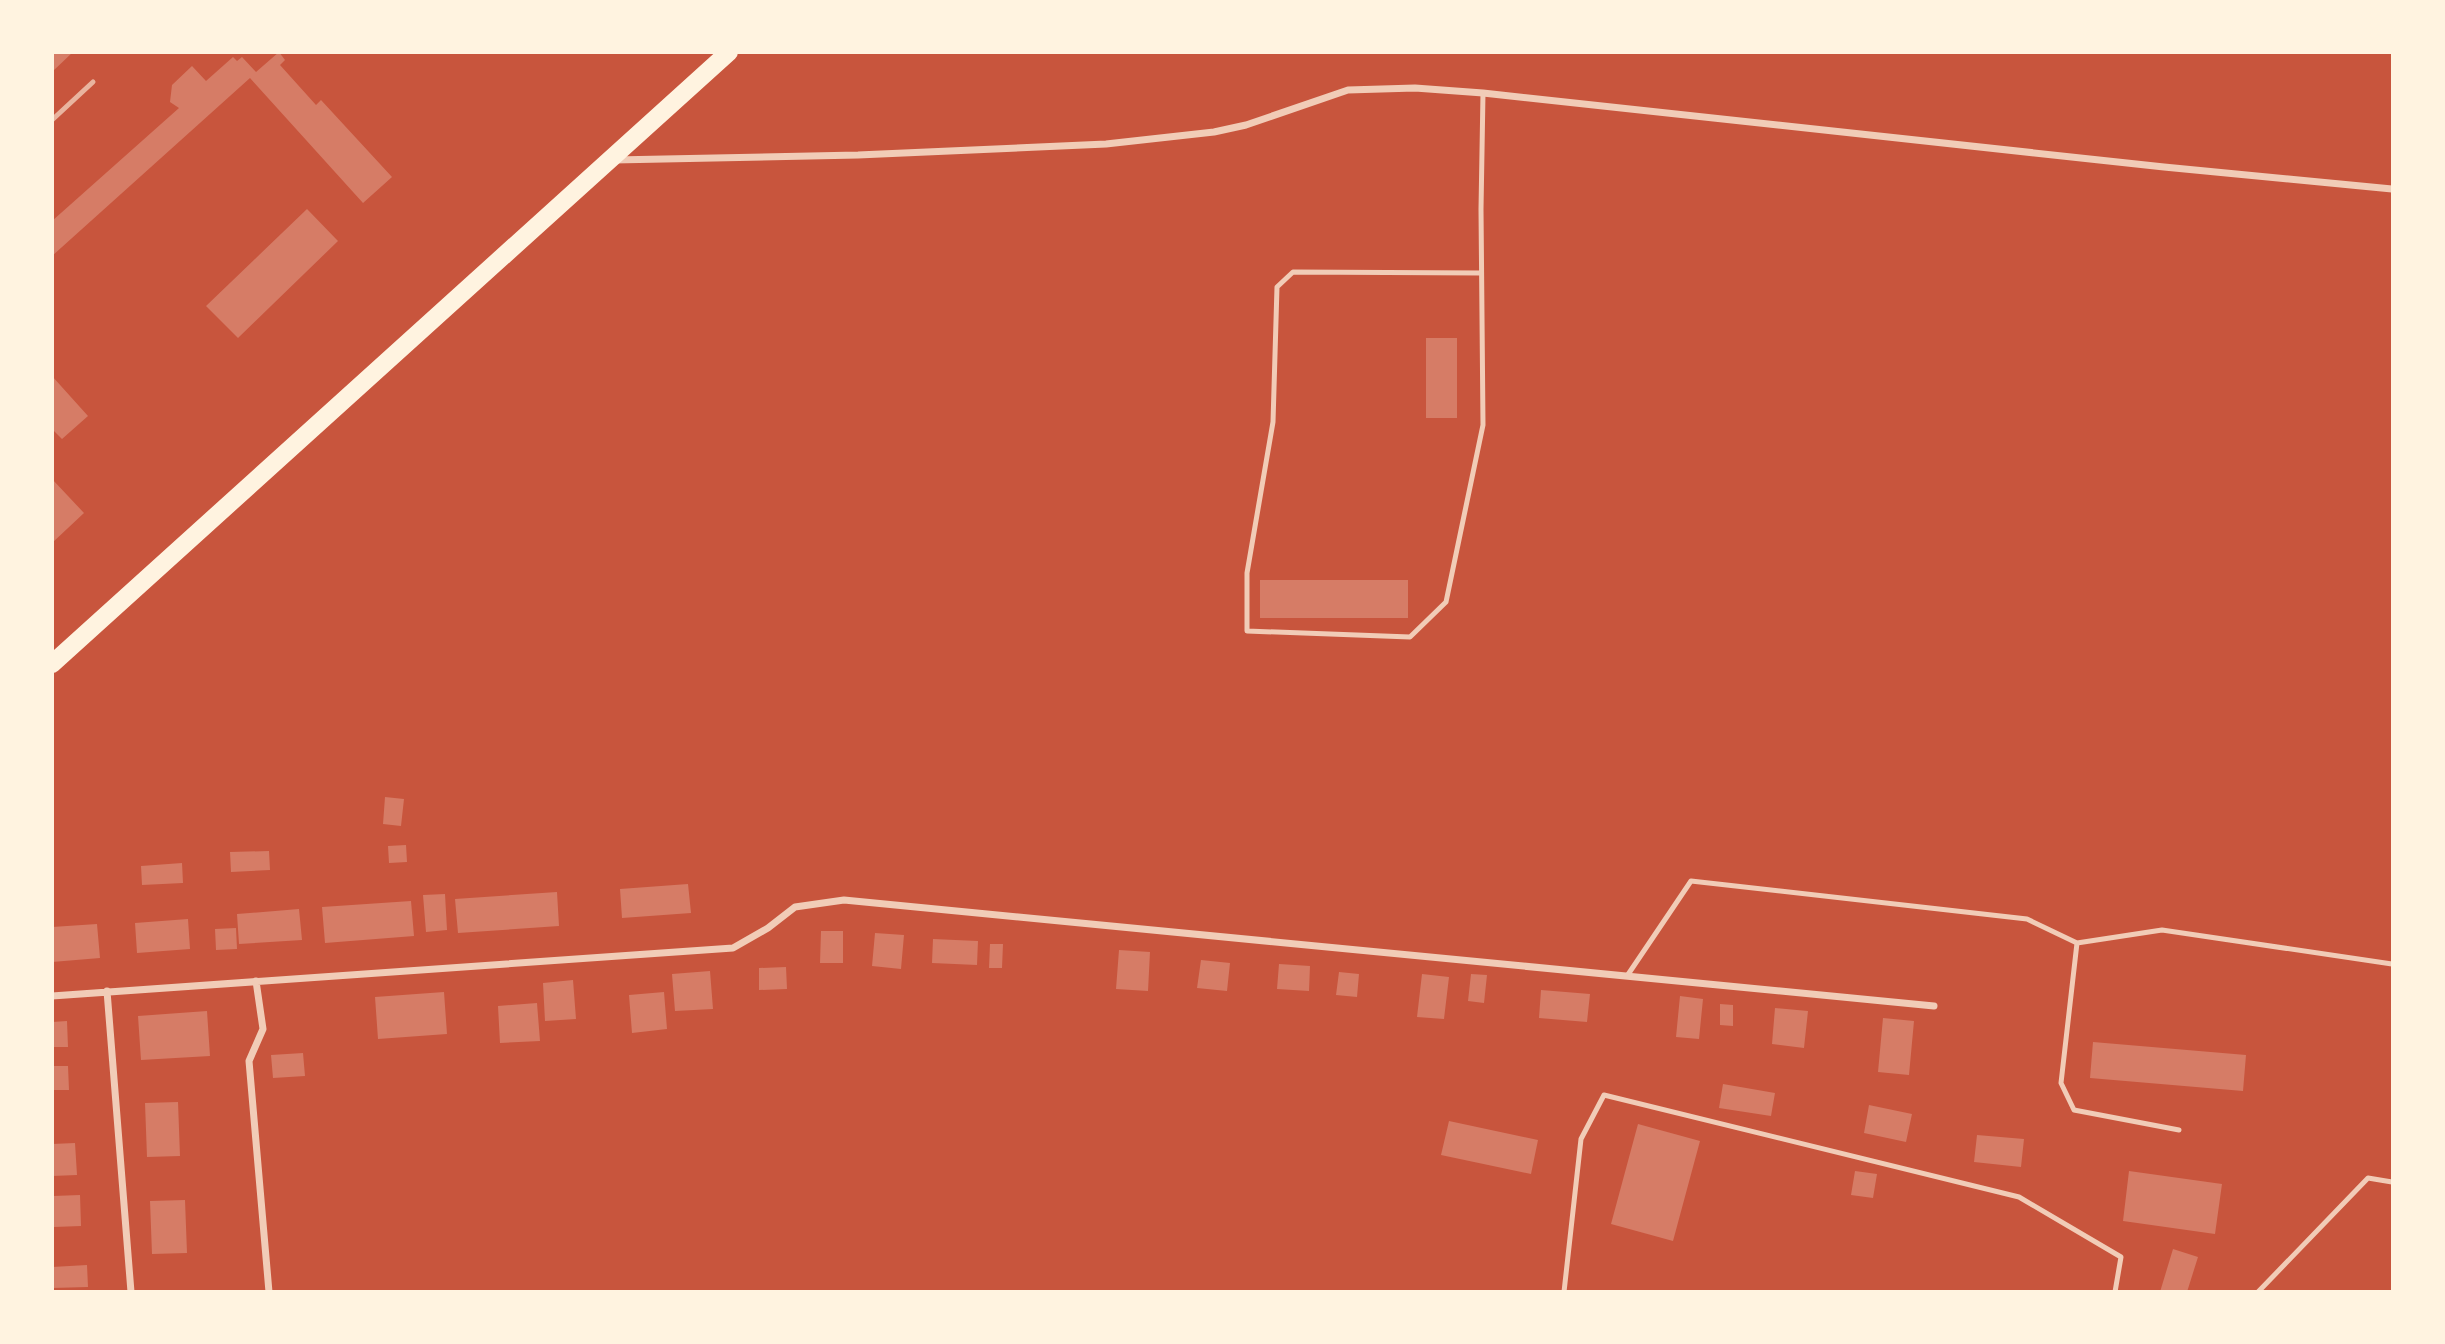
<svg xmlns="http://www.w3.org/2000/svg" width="2445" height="1344" font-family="'Exo 2',sans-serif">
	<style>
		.building { fill: #d67c66 }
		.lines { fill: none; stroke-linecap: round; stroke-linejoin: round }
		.service { stroke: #f1ccb7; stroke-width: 5 }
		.minor { stroke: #f1ccb7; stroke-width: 7 }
		.primary { stroke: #fff3e0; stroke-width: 18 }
		.rail { stroke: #e9b49f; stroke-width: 5 }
	</style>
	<rect width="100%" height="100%" fill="#c8553d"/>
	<!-- building -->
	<path class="building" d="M52,52H73L52,72Z
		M279,52L285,60L280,65L316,105L321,100L392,177L363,203L250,78L52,256V221L179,108L170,102L172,85L192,66L206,81L233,57L237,61L242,57L256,72Z
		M307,209L338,241L238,338L206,306Z
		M1426,338H1457V418H1426Z
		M52,376L88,416L62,439L52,429Z
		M52,479L84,513L52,543Z
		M1260,580H1408V618H1260Z
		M385,797L404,799L401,826L383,824Z
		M406,845L407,862L389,863L388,846Z
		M269,851L270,870L231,872L230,852Z
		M182,863L183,883L142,885L141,866Z
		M688,884L691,913L622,918L620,889Z
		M557,892L559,926L458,933L455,899Z
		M445,894L447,930L426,932L423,895Z
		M411,901L414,936L325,943L322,907Z
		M299,909L302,940L239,944L237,914Z
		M188,919L190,949L137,953L135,923Z
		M97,924L100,958L52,962V927Z
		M236,928L237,949L216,950L215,929Z
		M821,931H843V963H820Z
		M875,933L904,935L901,969L872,966Z
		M933,939L978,941L977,965L932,963Z
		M990,944H1003L1002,968H989Z
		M1119,950L1150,952L1148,991L1116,989Z
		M1201,960L1230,963L1227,991L1197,988Z
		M1279,964L1310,966L1309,991L1277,989Z
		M786,967L787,989L759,990V968Z
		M710,971L713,1009L675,1011L672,974Z
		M1339,972L1359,974L1357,997L1336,995Z
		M1422,974L1449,977L1444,1019L1417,1017Z
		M1471,974L1487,975L1484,1003L1468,1001Z
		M573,980L576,1019L545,1021L543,983Z
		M1541,990L1590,994L1587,1022L1539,1018Z
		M444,992L447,1034L378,1039L375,997Z
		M664,992L667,1029L632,1033L629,995Z
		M1680,996L1703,999L1699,1039L1676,1037Z
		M537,1003L540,1041L500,1043L498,1006Z
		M1720,1004L1733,1005V1026L1720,1025Z
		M1775,1008L1808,1011L1804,1048L1772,1044Z
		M207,1011L210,1056L141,1060L138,1016Z
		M1883,1018L1914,1021L1909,1075L1878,1072Z
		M67,1021L68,1047H52V1022Z
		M2093,1042L2246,1055L2243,1091L2090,1078Z
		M303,1053L305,1076L273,1078L271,1055Z
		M52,1066H68L69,1090H52Z
		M1723,1084L1775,1093L1771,1116L1719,1108Z
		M178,1102L180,1156L147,1157L145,1103Z
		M1869,1105L1912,1114L1906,1142L1864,1133Z
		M1449,1121L1538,1140L1531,1174L1441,1155Z
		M1638,1124L1700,1141L1673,1241L1611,1224Z
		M1977,1135L2024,1139L2021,1167L1974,1162Z
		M75,1143L77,1175L52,1176V1144Z
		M1855,1171L1877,1174L1873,1198L1851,1195Z
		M2129,1171L2222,1184L2215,1234L2123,1221Z
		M80,1195L81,1226L54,1227L53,1196Z
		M185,1200L187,1253L152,1254L150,1201Z
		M2173,1249L2198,1257L2187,1292H2160Z
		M87,1265L88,1287L52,1288V1267Z"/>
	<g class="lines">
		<!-- service -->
		<path class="service" d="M1481,273L1293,272L1277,287L1273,422L1247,573V631L1410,637L1446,602L1483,425L1481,209L1483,93
			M2077,943L2061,1083L2074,1110L2179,1130
			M1627,976L1691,881L2027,919L2077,943L2162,930L2392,964
			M1564,1292L1581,1139L1604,1095L2019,1197L2121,1257L2115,1292
			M2258,1292L2368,1178L2392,1182"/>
		<!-- minor -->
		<path class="minor" d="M614,160L858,155L1106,144L1214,132L1246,125L1348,90L1415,88L1483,93L2164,167L2392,189
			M256,981L263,1029L249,1061L269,1292
			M107,991L131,1292
			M52,996L733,948L768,928L795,907L844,900L1934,1006"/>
		<!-- primary -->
		<path class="primary" d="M52,664L729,52"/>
		<!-- rail -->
		<path class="rail" d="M52,120L93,82"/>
	</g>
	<!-- border -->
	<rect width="2445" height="1344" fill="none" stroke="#fff3e0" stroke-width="108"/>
</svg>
